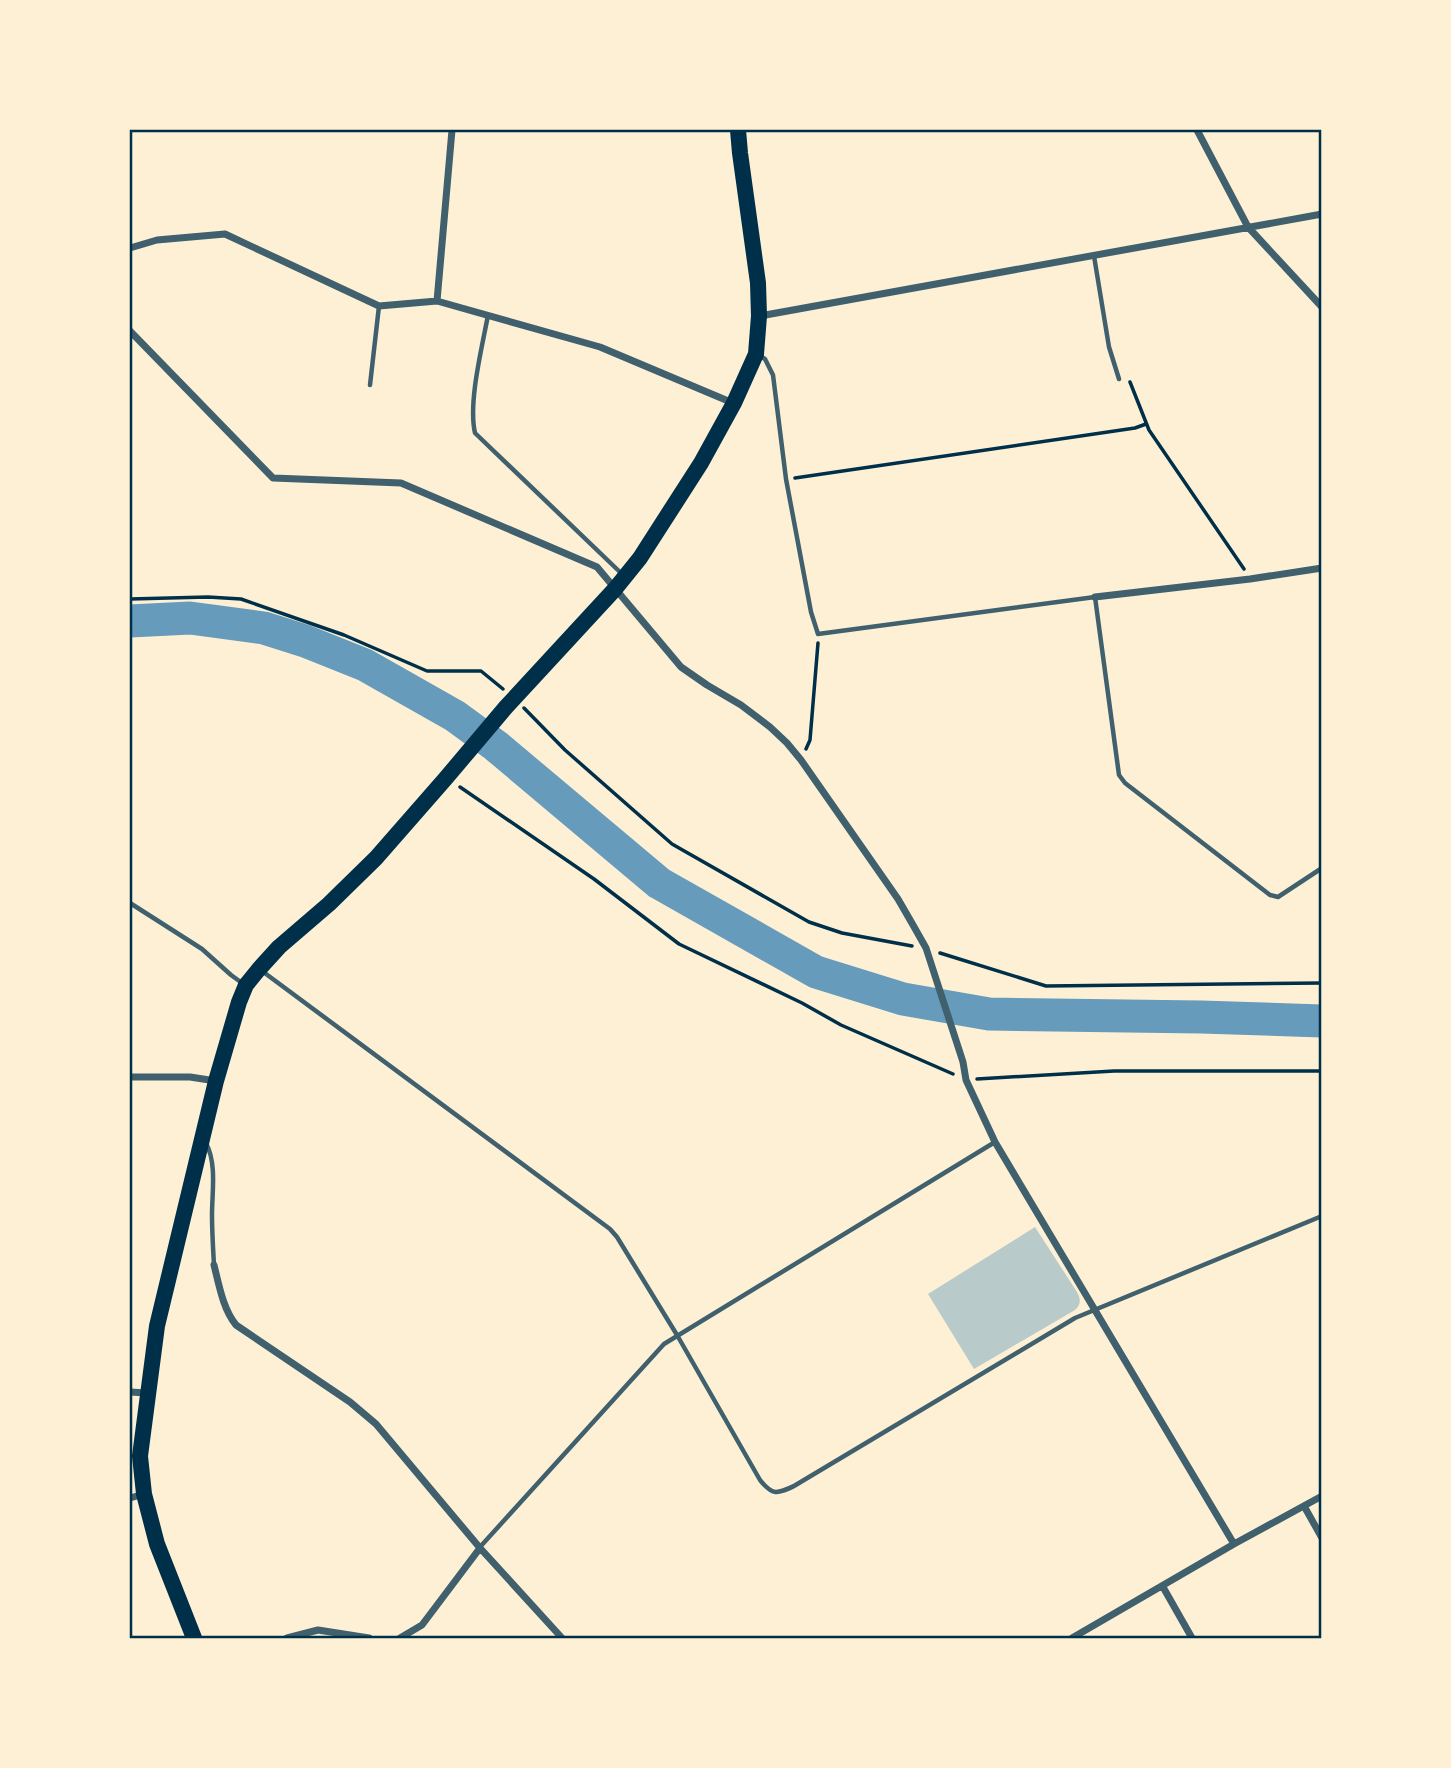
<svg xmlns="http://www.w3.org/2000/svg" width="1451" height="1768" font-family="'Work Sans',sans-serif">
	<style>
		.green { fill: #b9caca }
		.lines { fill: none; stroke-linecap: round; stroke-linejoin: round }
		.river { stroke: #669bbc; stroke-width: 33 }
		.path { stroke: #003049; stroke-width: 3.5 }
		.service { stroke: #3f606c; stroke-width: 4.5 }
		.minor { stroke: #3f606c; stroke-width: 7 }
		.primary { stroke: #003049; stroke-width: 16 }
		.neatline { fill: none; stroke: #003049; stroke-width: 2.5 }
	</style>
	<rect width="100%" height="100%" fill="#fdf0d5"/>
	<!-- green -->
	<path class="green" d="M1035,1227L1077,1292C1081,1300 1081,1304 1075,1310L974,1369L928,1294Z"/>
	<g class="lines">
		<!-- river -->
		<path class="river" d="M130,621L190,618L264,628L305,641L365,665L455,716L496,746L659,883L816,972L903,999L989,1014L1201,1017L1322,1021"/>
		<!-- path -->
		<path class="path" d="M1130,382L1149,430L1244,569
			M795,478L1135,428L1146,424
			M130,599L208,597L241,599L344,635L427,671H481L503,689
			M524,708L565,750L672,844L809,922L842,933L912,946
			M806,749L810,740L818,643
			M460,787L594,879L679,944L802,1003L841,1025L953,1074
			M940,953L1046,986L1322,983
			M977,1079L1114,1071H1322"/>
		<!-- service -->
		<path class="service" d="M1094,256L1109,347L1119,379
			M488,315C482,348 468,402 475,433L622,574
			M760,356L765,359L773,375L786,479L811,612L818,634L1095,597L1119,775L1125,783L1270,895L1278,897L1322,868
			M370,385L379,306
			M130,903L202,949L231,975L242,983
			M262,971L610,1229L617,1237L677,1335L760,1480C773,1496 777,1494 794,1486L1075,1318L1322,1216
			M206,1143C217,1164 212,1192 212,1215C212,1231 213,1248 214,1265
			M480,1547L664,1344L995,1142"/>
		<!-- minor -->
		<path class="minor" d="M1197,130L1248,227L1322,307
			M130,248L157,240L225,234L379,306L437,301L600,347L733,403
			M437,301L452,130
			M760,316L1322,214
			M130,331L273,478L401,483L597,567L681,667L707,685L741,705L770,727L787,743L801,760L898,899L913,925L926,948L963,1062L966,1080L995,1142L1234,1544
			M1095,597L1250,579L1322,568
			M130,1077H190L216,1081
			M214,1265C219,1285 223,1309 236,1325L350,1402L376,1424L480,1548L562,1638
			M130,1392L147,1393
			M130,1498L144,1494
			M1304,1506L1322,1538
			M1163,1587L1192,1638
			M287,1638L318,1630L369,1638
			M400,1638L422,1625L480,1548
			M1072,1638L1234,1544L1322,1496"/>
		<!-- primary -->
		<path class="primary" d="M194,1638L157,1544L144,1494L140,1456L157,1326L216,1081L239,1002L246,985L259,969L279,947L329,904L376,858L446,778L506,707L615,589L640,558L701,463L734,403L756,354L759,316L758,283L740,153L738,130"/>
	</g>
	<!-- border -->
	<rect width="1451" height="1768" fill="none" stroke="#fdf0d5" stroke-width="262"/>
	<rect x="131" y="131" width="1189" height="1506" class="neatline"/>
</svg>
